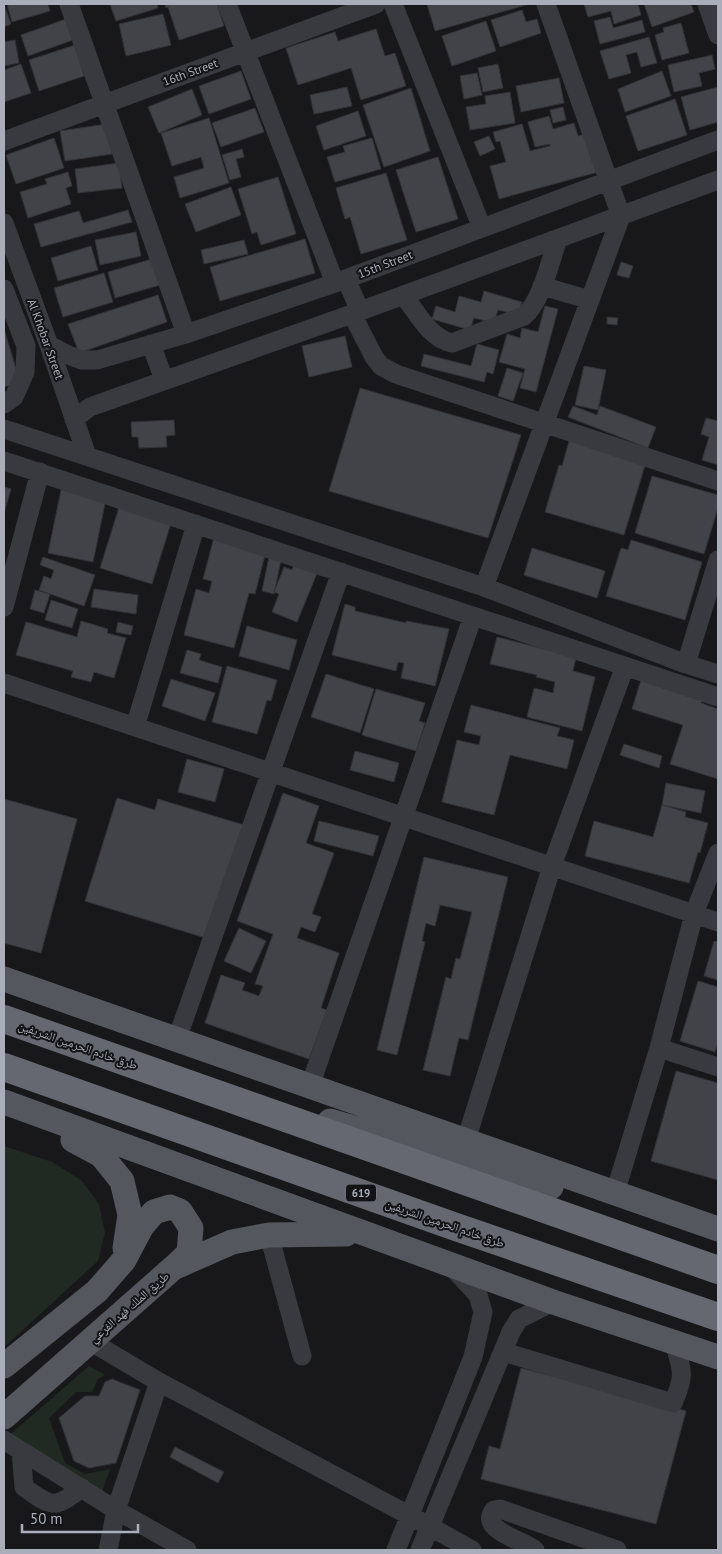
<svg xmlns="http://www.w3.org/2000/svg" width="722" height="1554" font-family="'PT Sans','Noto Naskh Arabic',sans-serif">
	<style>
		.green { fill: #202922 }
		.building { fill: #424348; stroke: #333237 }
		.lines { fill: none; stroke-linecap: round; stroke-linejoin: round }
		.minor { stroke: #393a40; stroke-width: 19 }
		.major { stroke: #55575f; stroke-width: 25 }
		.highway { stroke: #656871; stroke-width: 28 }
		.labels { text-anchor: middle; dominant-baseline: central; stroke-width: 4; stroke-linejoin: round; paint-order: stroke }
		.shield { fill: #131316; stroke: #7d808a; stroke-width: 1 }
		.shield-label { font-size: 11px; font-weight: bold; fill: #aaaebb }
		.street-label { font-size: 12px; fill: #aaaebb; stroke: #131316 }
	</style>
	<rect width="100%" height="100%" fill="#18181b"/>
	<!-- green -->
	<path class="green" d="M4,1146L52,1162L81,1180L99,1204L105,1233L98,1261L4,1347Z
		M89,1366L105,1375L98,1379L92,1392H76L49,1418L65,1463L85,1474L110,1469L101,1495L6,1438Z"/>
	<!-- building -->
	<path class="building" d="M4,4L11,24L4,27Z
		M7,4H48L50,11L12,22Z
		M110,4H157L158,8L116,21Z
		M165,4H217L224,26L179,40L168,7L166,8Z
		M427,4H525L526,5L435,31Z
		M584,4H638L641,15L614,24L611,11L588,17Z
		M644,4H691L694,12L652,27Z
		M522,10L526,22L537,19L541,33L500,47L491,20Z
		M163,14L171,45L126,56L119,24Z
		M610,17L613,28L642,20L645,32L600,44L594,21Z
		M66,19L73,40L28,56L21,35Z
		M486,21L496,51L452,66L442,36Z
		M681,23L689,53L662,60L655,35L664,32L663,28Z
		M376,29L385,56L395,53L406,86L361,100L351,68L298,85L286,48L335,32L338,41Z
		M649,37L657,63L641,67L637,52L626,55L631,73L609,79L600,51Z
		M15,40L19,63L4,66V42Z
		M75,45L84,76L39,91L29,60Z
		M712,55L715,69L699,73L702,86L674,92L668,65Z
		M21,64L31,93L4,102V70Z
		M498,64L503,88L483,92L478,68Z
		M241,71L251,99L209,114L199,86Z
		M662,71L671,96L625,112L618,89Z
		M477,73L482,95L464,99L460,76Z
		M559,78L564,103L521,112L516,86Z
		M347,87L352,106L314,114L310,95Z
		M718,87V122L690,130L681,97Z
		M411,88L430,151L384,167L363,105Z
		M192,89L202,115L159,133L148,107Z
		M510,92L515,123L470,130L466,107L486,104L485,96Z
		M675,99L687,135L638,151L626,116Z
		M563,107L566,120L553,123L550,110Z
		M255,108L264,132L221,147L212,123Z
		M358,111L366,136L324,150L316,126Z
		M549,116L553,129L574,123L578,136L588,133L598,172L499,199L490,166L506,162L500,141L496,142L493,132L522,124L530,151L550,146V144L535,147L528,122Z
		M209,118L229,183L180,198L174,177L204,168L201,157L172,166L161,133Z
		M107,124L112,154L65,161L60,131Z
		M489,136L495,149L480,156L474,142Z
		M54,138L64,168L16,184L6,155Z
		M372,138L381,169L335,182L327,157L345,152L343,146Z
		M242,149L244,157L236,159L241,177L230,180L222,155Z
		M438,157L458,219L416,232L396,170Z
		M119,163L122,188L78,193L75,169Z
		M68,172L72,186L66,188L71,204L28,218L20,192L47,184L45,179Z
		M386,173L407,240L361,254L350,217L345,219L336,188Z
		M278,177L296,234L261,245L257,232L252,234L238,189Z
		M231,187L241,215L196,232L185,204Z
		M128,210L132,222L41,247L34,224L79,211L83,223Z
		M136,232L141,256L100,265L95,240Z
		M305,239L315,273L220,301L210,267Z
		M244,240L248,254L204,264L201,250Z
		M91,246L98,270L58,281L51,258Z
		M152,259L160,285L115,298L108,272Z
		M621,262L633,266L629,278L617,275Z
		M104,273L113,302L63,317L54,288Z
		M484,291L522,302L518,315L498,310L494,323L474,318L470,330L432,319L436,306L455,312L459,296L481,302Z
		M158,295L167,322L79,353L68,324Z
		M545,306L558,309L536,392L520,388L525,369L499,362L507,334L520,338L522,328L538,332Z
		M607,317L618,318L617,325L607,324Z
		M4,329L20,382L4,387Z
		M345,336L352,367L309,377L302,346Z
		M477,344L499,350L493,374L487,372L484,382L421,366L424,354L471,366Z
		M584,366L606,370L598,410L575,405Z
		M507,368L523,373L513,401L498,396Z
		M360,388L521,435L488,538L329,491Z
		M573,406L597,415L600,406L656,427L648,448L568,417Z
		M706,418L718,421V465L702,460L709,437L701,434Z
		M174,420L175,435L166,436L167,447L139,448L138,437H132L131,422Z
		M570,438L646,462L624,535L545,512L559,465L562,466Z
		M652,476L718,495V508L704,554L635,533Z
		M4,487L11,489L4,513Z
		M61,490L106,499L93,562L48,553Z
		M120,504L172,520L152,584L100,568Z
		M215,534L267,547L255,594L249,593L234,648L184,635L196,589L209,593L212,581L203,579Z
		M631,540L702,562L685,620L606,596L621,548L628,550Z
		M532,548L605,571L597,598L524,575Z
		M43,557L95,575L84,606L39,590L44,576L51,579L54,570L40,565Z
		M269,557L281,560L274,594L262,591Z
		M295,562L318,571L297,622L272,612L279,594L274,592L284,567L292,570Z
		M94,589L138,595L136,614L91,607Z
		M35,590L50,594L44,613L30,609Z
		M51,600L78,609L72,628L45,620Z
		M345,604L355,607V611L406,623V621L449,629L435,686L401,678L404,663L398,662L396,671L332,655Z
		M81,621L108,629L107,633L126,638L114,678L94,672L91,682L71,677L73,671L16,655L26,622L77,637Z
		M118,622L133,626L131,635L116,632Z
		M247,626L297,640L289,670L239,656Z
		M497,637L576,657L573,671L595,677L582,731L527,717L534,688L553,693L555,682L536,677L537,675L490,664Z
		M187,650L201,654L199,660L222,667L218,683L180,673Z
		M227,666L277,680L271,701L267,700L257,734L212,722Z
		M326,674L374,689L360,733L311,717Z
		M171,679L215,693L205,721L162,706Z
		M641,680L703,699L701,703L718,709V779L670,764L683,725L632,709Z
		M376,689L425,703L419,721L425,723L416,751L362,735Z
		M471,705L560,728L557,736L574,740L567,769L510,755L494,815L442,802L457,740L479,745L481,736L464,732Z
		M624,744L662,756L659,768L620,755Z
		M355,751L399,763L394,782L350,770Z
		M187,759L224,769L215,802L178,792Z
		M666,783L705,791L701,813L662,805Z
		M283,793L319,806L306,843L334,853L312,914L321,917L315,932L301,927L297,938L339,953L321,1008L327,1010L309,1059L205,1023L221,975L245,983L242,990L259,996L263,986L255,984L273,934L237,921Z
		M117,798L155,810L158,799L244,825L209,939L85,901Z
		M4,799L77,819L41,953L4,943Z
		M662,805L686,812L685,817L708,823L700,853L698,852L689,883L585,856L594,821L653,837Z
		M319,821L379,836L373,856L314,841Z
		M424,857L508,877L468,1040L459,1038L450,1076L423,1070L446,977L451,979L456,958L460,959L472,912L440,905L435,926L426,923L422,941L425,942L397,1055L377,1050Z
		M239,928L266,941L251,973L224,961Z
		M714,941L718,942V980L704,976Z
		M698,981L718,987V1042L715,1052L680,1041Z
		M676,1071L718,1083V1180L651,1161Z
		M521,1368L686,1411L656,1524L481,1479L489,1446L500,1449Z
		M112,1379L140,1390L116,1463L89,1468L74,1461L59,1418L85,1396H99L105,1382Z
		M175,1447L224,1472L218,1483L170,1457Z"/>
	<g class="lines">
		<!-- minor -->
		<path class="minor" d="M69,4L186,334
			M227,4L335,283
			M393,4L482,228
			M707,4L718,35
			M4,141L376,4
			M4,223L49,345L87,456
			M346,279L360,311
			M542,286L590,300
			M4,289L26,346L25,372L14,397L4,404
			M403,295C417,312 429,338 452,343L524,316C542,301 550,261 558,239
			M352,314L374,357L381,366L396,374L718,481
			M151,344L164,380
			M49,345L66,354L81,360H97L186,334L335,283L718,140
			M74,419L90,407L352,314L718,180
			M4,429L484,587L686,664L718,674
			M4,461L718,697
			M484,587L621,216L546,4
			M4,607L40,472
			M686,664L718,560
			M4,683L718,922
			M135,727L196,524
			M177,1039L341,572
			M659,1048L718,1067
			M310,1086L473,616
			M466,1140L552,866L625,666
			M615,1193L659,1048L694,914L718,853
			M269,1235L302,1356
			M90,1341L159,1382
			M504,1352L673,1403C686,1374 682,1370 674,1342
			M4,1440L116,1510L187,1550
			M21,1451L24,1487C32,1493 47,1505 57,1503C65,1502 74,1493 82,1488
			M108,1550L116,1510L159,1382L429,1526L472,1550
			M396,1550L473,1357L483,1312L478,1295L452,1267
			M420,1550L511,1332L519,1319L553,1302
			M535,1550C523,1540 478,1530 494,1510L500,1509L617,1550"/>
		<!-- major -->
		<path class="major" d="M4,979L718,1229
			M4,1102L553,1302L718,1357
			M330,1121L551,1187
			M73,1140L101,1155L122,1181L130,1215L125,1248
			M4,1366L97,1291L124,1260L142,1226L154,1212L170,1207L180,1211L191,1228L189,1253L173,1268
			M4,1417L173,1268L232,1242L269,1235L346,1234"/>
		<!-- highway -->
		<path class="highway" d="M4,1019L718,1270
			M4,1067L456,1227L718,1317"/>
	</g>
	<g class="labels">
		<!-- shield labels -->
		<rect class="shield" x="346" y="1184.5" width="30" height="17" rx="4"/>
		<g class="shield-label">
			<text x="361" y="1193">619</text>
		</g>
		<!-- street labels -->
		<g class="street-label">
			<text transform="translate(190 72) rotate(-20)">16th Street</text>
			<text transform="translate(385 264) rotate(-21)">15th Street</text>
			<text transform="translate(46 339) rotate(70)">Al Khobar Street</text>
			<text transform="translate(78 1045) rotate(19)">طرق خادم الحرمين الشريفين</text>
			<text transform="translate(445 1223) rotate(19)">طرق خادم الحرمين الشريفين</text>
			<text transform="translate(129 1307) rotate(-41)">طريق الملك فهد الفرعي</text>
		</g>
	</g>
	<!-- border -->
	<rect width="722" height="1554" fill="none" stroke="#aaaebb" stroke-width="10"/>
	<!-- scale -->
	<path d="M22 1524v8h116v-8" fill="none" stroke="#aaaebb" stroke-width="2.5"/>
	<text x="30" y="1524" font-size="15" fill="#aaaebb" stroke="#131316" stroke-width="4" paint-order="stroke">50 m</text>
</svg>
